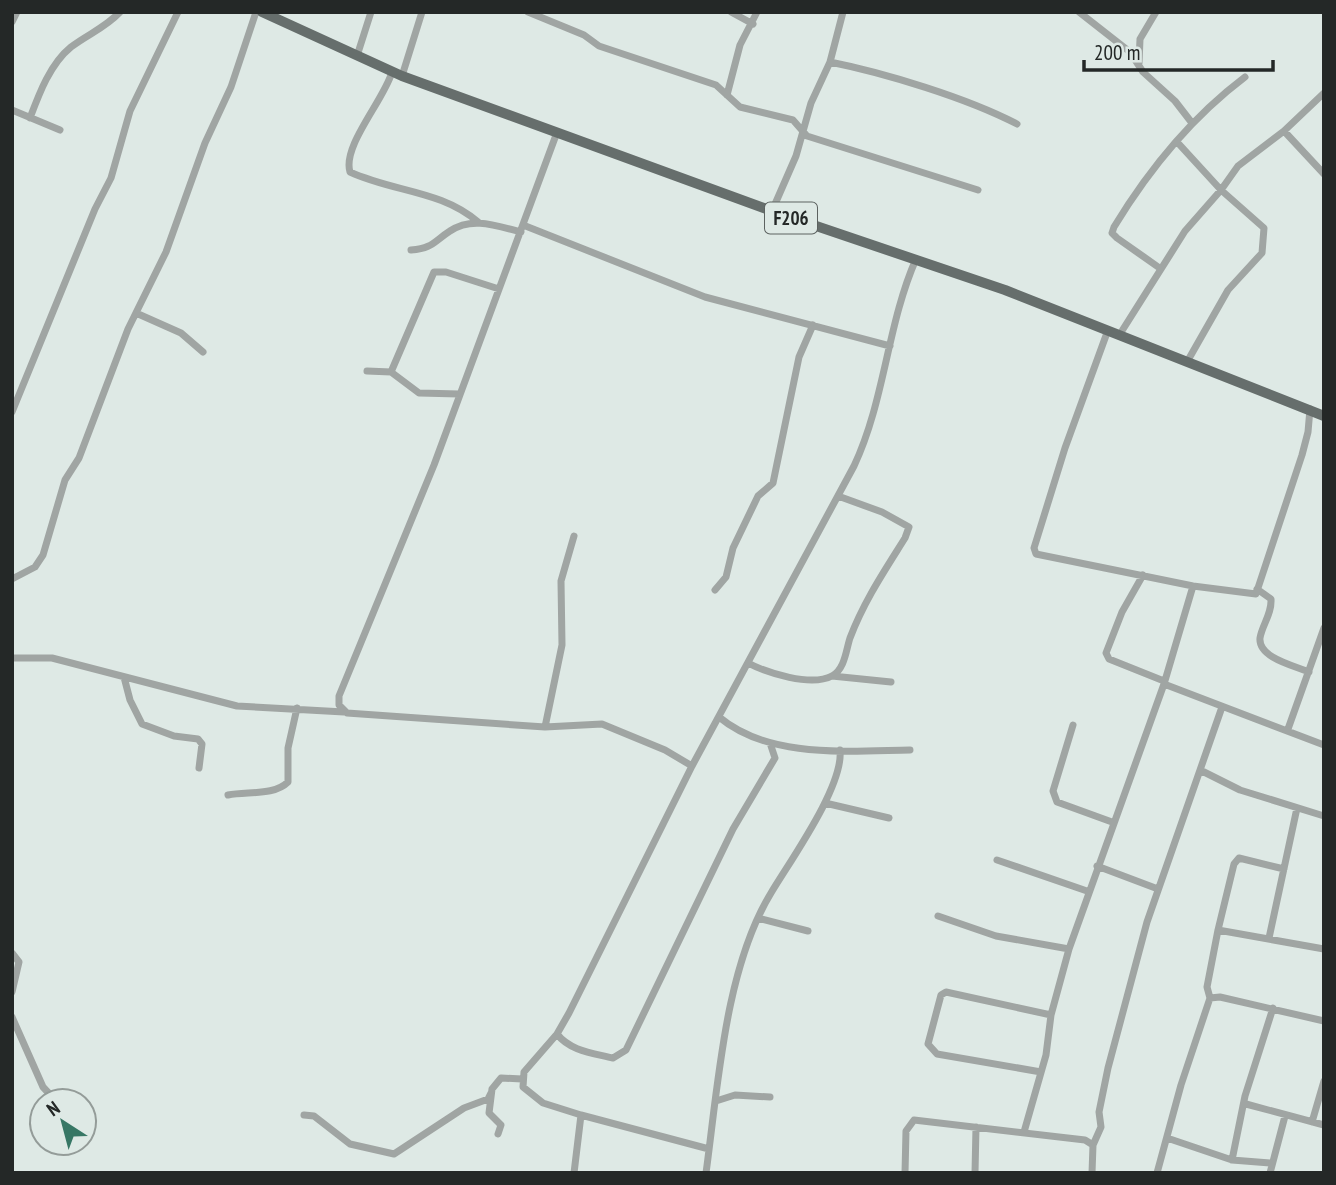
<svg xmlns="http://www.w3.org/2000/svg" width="1336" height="1185" font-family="'PT Sans Narrow',sans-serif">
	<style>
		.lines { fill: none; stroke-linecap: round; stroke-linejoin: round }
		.minor { stroke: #a0a5a3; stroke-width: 7 }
		.primary { stroke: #666e6c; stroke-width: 10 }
		.labels { text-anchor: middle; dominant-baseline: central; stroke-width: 7; stroke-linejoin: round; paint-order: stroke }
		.shield { fill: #dee9e5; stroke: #5c6260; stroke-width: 2 }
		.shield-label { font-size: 19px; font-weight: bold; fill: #242827 }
	</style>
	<rect width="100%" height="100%" fill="#dee9e5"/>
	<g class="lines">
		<!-- minor -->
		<path class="minor" d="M528,12L584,35L599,46L716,85L740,107L793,120L807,136L978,190
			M731,12L753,24
			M1079,12L1130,52L1143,72L1175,101L1192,123
			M12,22L17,12
			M357,56L371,12
			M830,62C885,73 967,98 1017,124
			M1139,63L1140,39L1156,12
			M392,72C384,100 342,146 350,172C393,192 441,190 478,222
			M402,76L422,12
			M727,95L740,45L757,12
			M12,110L60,130
			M30,118C39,94 50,64 71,47C88,34 105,28 120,12
			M1284,131L1324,174
			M772,211L796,156L811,103L830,62L843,12
			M523,225L705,297L890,346
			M411,250C433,248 433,242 450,231C472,216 497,226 521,232
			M1161,269L1117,238L1112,233L1114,227C1148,171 1192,117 1245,77
			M136,313L181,333L203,352
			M1108,330L1065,448L1034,548L1036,554L1193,586L1256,594L1302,455L1308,432L1310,409
			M1120,334L1185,231L1221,190L1178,143
			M1187,362L1228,290L1262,253L1264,228L1221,190L1238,166L1284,131L1324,93
			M367,371L391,372L419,393L459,394
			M391,372L434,272H446L499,289
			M12,412L95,209L111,178L130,111L178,12
			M574,536L561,581L562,645L545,727L602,724L665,750L692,766
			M1143,575L1122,612L1106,653L1109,659L1164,681
			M12,579L35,567L43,555L65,480L79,458L128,329L166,252L205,143L231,87L256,12
			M1257,589L1271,599C1272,614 1262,625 1260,638C1258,658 1295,666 1309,672
			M715,590L726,577L733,548L758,496L773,483L799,357L813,325
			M12,658H52L237,706L344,712
			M748,663C767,673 811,687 832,676C845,669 846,650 850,638C864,601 885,570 905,538L909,527L882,512L838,496
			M832,676L891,682
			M124,677L130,700L142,724L174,736L198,739L202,744L199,768
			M1164,684L1324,745
			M719,717C769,759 849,751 910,750
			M1073,725L1053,791L1057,802L1112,822
			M545,727L347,713L339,705V696L434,465L556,135
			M1288,729L1324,628
			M1200,770L1240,790L1324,816
			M228,795C247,791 274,796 288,782V748L297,708
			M825,803L889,818
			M997,860L1087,891
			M1097,866L1158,889
			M938,916L996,936L1069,949
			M758,918L808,931
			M1218,930L1234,864L1239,858L1284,869
			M1269,938L1297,808
			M12,953L19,962L12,992
			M1210,998L1207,987L1218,930L1324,949
			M12,1017L43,1087L56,1101
			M557,1034C570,1051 593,1053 613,1058L626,1050L733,829L775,758L770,743
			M1041,1072L937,1054L928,1044L941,995L946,992L1051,1015
			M716,1101L735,1095L770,1097
			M1246,1104L1324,1125
			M304,1115L314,1116L350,1144L394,1154L464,1108L488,1099L491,1093
			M581,1115L709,1149
			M1312,1122L1324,1081
			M1024,1132L1046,1055L1051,1015L1069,949L1164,684L1193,586
			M498,1134L501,1125L489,1113L492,1089L501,1078L522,1079
			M1167,1138L1232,1160L1270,1163
			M1232,1160L1245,1096L1273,1008
			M574,1173L581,1115L543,1103L523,1087L524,1072L557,1034L569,1013L692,766L854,466C885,400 887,325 916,259
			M706,1173C718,1086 725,968 771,893C790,861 844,786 840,750
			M905,1173L906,1131L914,1120L1085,1140L1093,1145
			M975,1173L976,1127
			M1092,1173L1093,1145L1101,1127L1099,1112L1108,1068L1147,922L1222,707
			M1157,1173L1181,1085L1210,998L1220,997L1324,1021
			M1270,1173L1285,1116"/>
		<!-- primary -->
		<path class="primary" d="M262,12L402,76L772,211L1005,290L1324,416"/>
	</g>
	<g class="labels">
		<!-- shield labels -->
		<rect class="shield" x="765" y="202.5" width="52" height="31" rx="5"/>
		<g class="shield-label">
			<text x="791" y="218">F206</text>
		</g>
	</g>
	<!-- border -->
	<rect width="1336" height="1185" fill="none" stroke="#242827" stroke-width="28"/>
	<!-- north arrow -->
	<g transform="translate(63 1122) rotate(324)"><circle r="33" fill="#dee9e5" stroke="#949c99" stroke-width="2"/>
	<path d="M0-5L12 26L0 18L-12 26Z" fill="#377765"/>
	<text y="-10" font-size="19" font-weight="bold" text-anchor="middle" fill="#242827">N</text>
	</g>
	<!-- scale -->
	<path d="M1084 60v10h189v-10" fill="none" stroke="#242827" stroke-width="3.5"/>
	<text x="1094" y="60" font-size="21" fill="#242827" stroke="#dee9e5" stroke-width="5" paint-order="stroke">200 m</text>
</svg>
